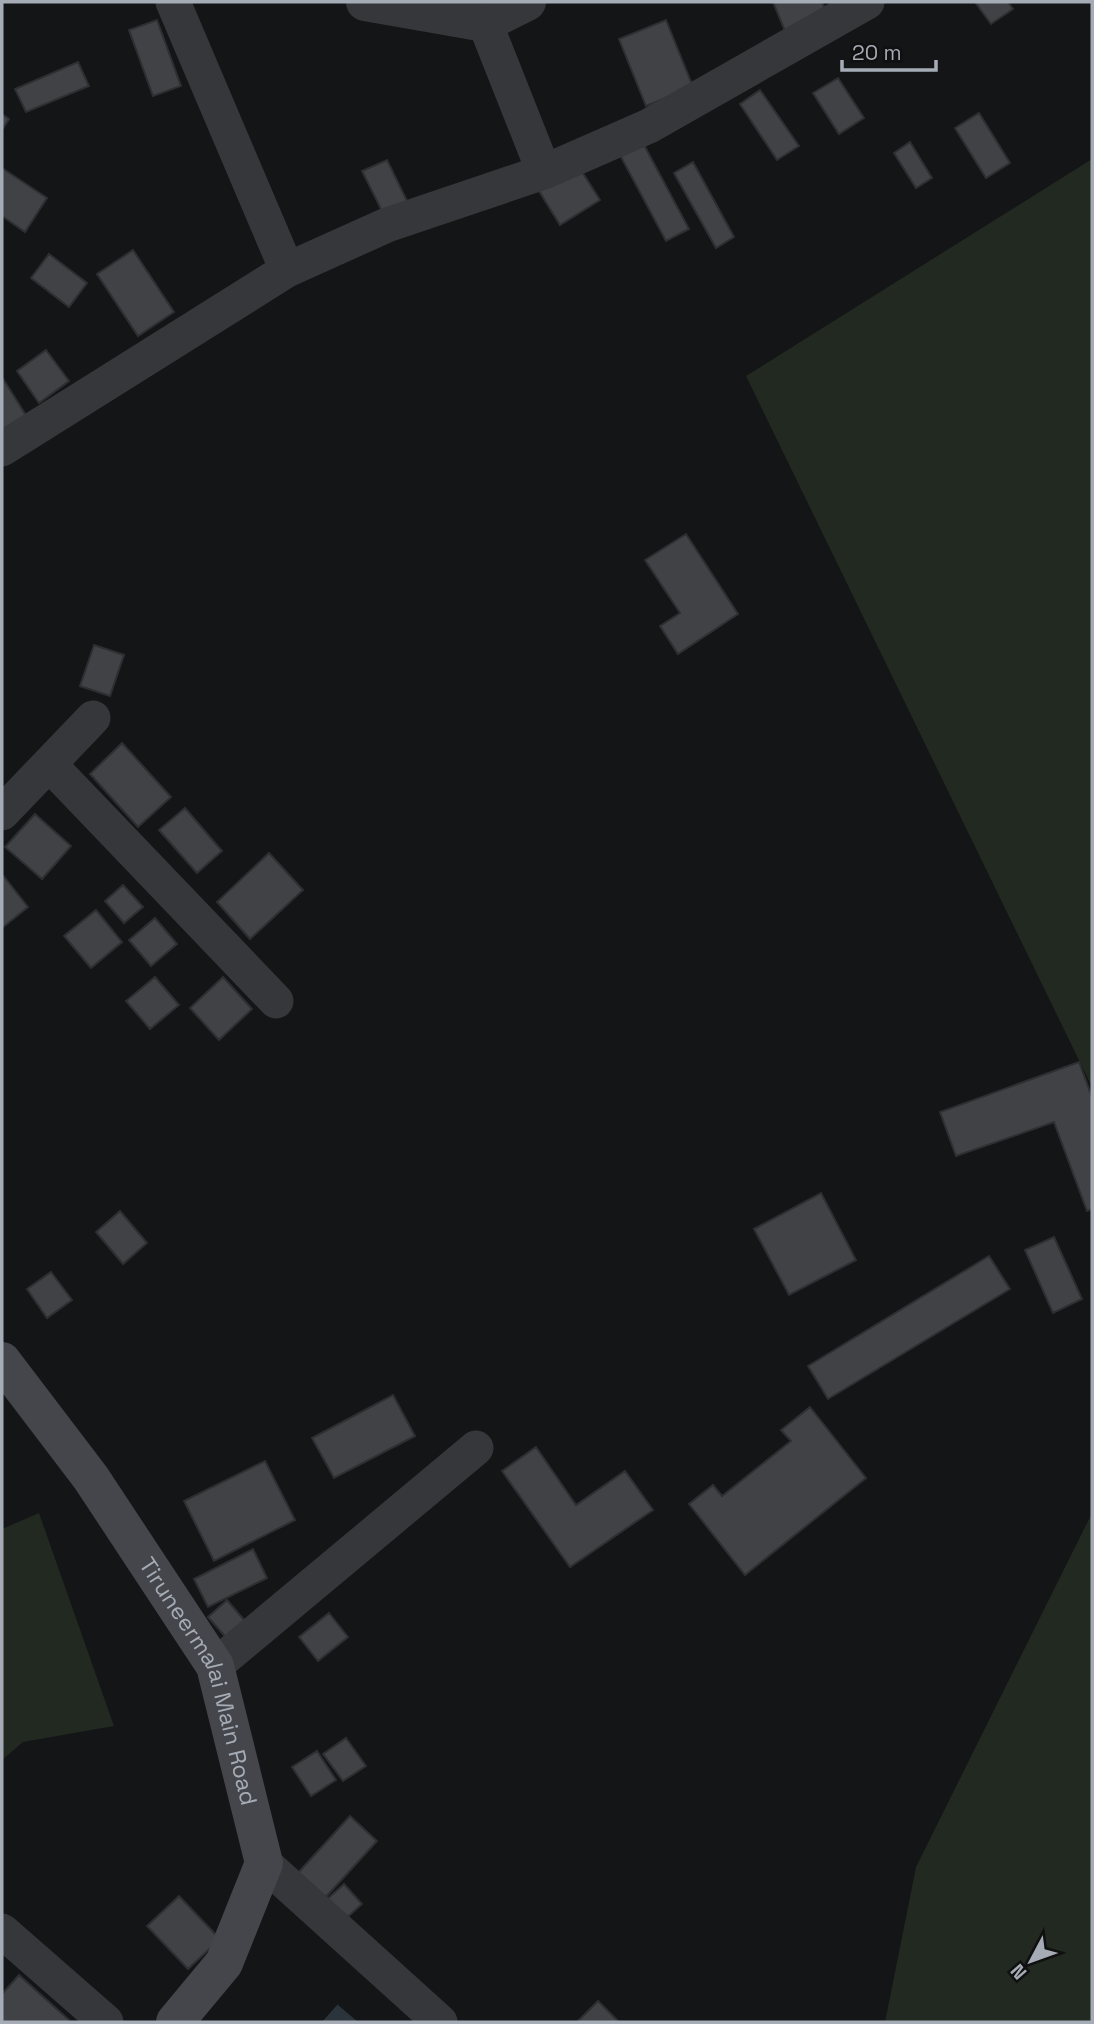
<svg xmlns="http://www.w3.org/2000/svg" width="1094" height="2024" font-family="'Space Grotesk',sans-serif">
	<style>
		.green { fill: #212921 }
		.water { fill: #2b343a }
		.building { fill: #404246; stroke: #2e2f32; stroke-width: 2 }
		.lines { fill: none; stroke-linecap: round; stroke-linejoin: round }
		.minor { stroke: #36373b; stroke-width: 35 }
		.tertiary { stroke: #36373b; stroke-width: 38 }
		.secondary { stroke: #44464b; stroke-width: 38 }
		.labels { text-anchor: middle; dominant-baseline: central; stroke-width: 5; stroke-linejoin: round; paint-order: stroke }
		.street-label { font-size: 23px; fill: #a6acb6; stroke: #101011 }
	</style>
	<rect width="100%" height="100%" fill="#141516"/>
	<!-- green -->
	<path class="green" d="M1092,159V1087L746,376Z
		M39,1513L114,1726L23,1742L2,1760V1529Z
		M1092,1513V2022H885L916,1867Z"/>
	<!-- water -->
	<path class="water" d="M338,2004V2005L358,2022H322Z"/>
	<!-- building -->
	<path class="building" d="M773,2H822L827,13L785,31Z
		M975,2H1008L1013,9L991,24Z
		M157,20L181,86L153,96L129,30Z
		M666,20L693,87L646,106L619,39Z
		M78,62L89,86L26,112L15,89Z
		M838,78L864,118L839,134L813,93Z
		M760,90L799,146L777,160L740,104Z
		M979,113L1010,163L986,178L955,128Z
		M2,114L9,119L2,130Z
		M910,142L932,178L916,188L894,153Z
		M643,143L689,229L666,241L620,155Z
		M387,160L410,207L386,219L362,171Z
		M693,162L734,237L716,248L674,173Z
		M579,167L600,200L560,225L539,191Z
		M2,168L47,198L25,232L2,216Z
		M133,250L174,312L138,336L97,274Z
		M49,254L87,283L69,307L31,278Z
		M46,350L69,381L39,403L17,371Z
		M2,377L27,417L2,432Z
		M686,534L738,614L678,654L660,626L680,613L645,560Z
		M94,645L124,655L110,696L80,686Z
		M122,743L171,797L138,827L90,774Z
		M185,808L222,851L197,873L159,830Z
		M35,814L71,846L42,879L5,847Z
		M269,853L303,890L250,939L217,902Z
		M2,874L28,907L2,928Z
		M123,885L143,907L124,923L105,901Z
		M96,910L122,942L91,968L64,936Z
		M155,918L177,944L151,966L129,940Z
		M155,977L179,1005L150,1029L126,1001Z
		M223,977L252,1009L219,1040L190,1008Z
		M1079,1062L1092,1097V1209L1087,1211L1054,1122L956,1156L940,1112Z
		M821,1193L856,1260L789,1295L754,1229Z
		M120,1211L147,1243L123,1264L96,1232Z
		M1054,1237L1082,1299L1053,1313L1025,1250Z
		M989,1256L1010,1289L828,1399L808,1366Z
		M51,1272L72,1300L47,1318L27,1289Z
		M393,1395L415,1436L334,1478L312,1438Z
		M810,1407L866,1478L745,1575L689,1504L713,1485L722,1496L791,1441L781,1430Z
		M536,1447L576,1505L625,1471L653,1510L570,1567L502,1471Z
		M265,1461L295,1520L214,1561L184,1501Z
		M253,1549L267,1578L208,1607L194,1579Z
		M227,1600L250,1627L231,1643L208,1617Z
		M329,1613L348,1637L318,1661L299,1637Z
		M346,1738L366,1766L343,1781L323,1754Z
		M317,1751L336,1780L311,1796L292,1767Z
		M350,1816L377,1841L324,1899L297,1874Z
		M344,1884L362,1904L342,1922L324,1902Z
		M179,1896L220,1939L188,1969L147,1926Z
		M19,1975L69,2020L68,2022H2V1994Z
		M598,2001L619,2022H577Z"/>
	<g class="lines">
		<!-- minor -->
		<path class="minor" d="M173,2L287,270
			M485,23L544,172
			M2,449L287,270L387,225L544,172L649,126L867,2
			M49,764L276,1001
			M2,813L93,718
			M215,1666L476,1448
			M264,1863L440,2022
			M2,1931L106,2022"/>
		<!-- tertiary -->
		<path class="tertiary" d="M365,2L485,23L527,2"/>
		<!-- secondary -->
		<path class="secondary" id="s1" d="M2,1361L91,1478L215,1666L264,1863L224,1963L175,2022"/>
	</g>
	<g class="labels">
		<!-- street labels -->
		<g class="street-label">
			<text stroke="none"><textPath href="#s1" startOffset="380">Tiruneermalai Main Road</textPath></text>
		</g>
	</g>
	<!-- border -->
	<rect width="1094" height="2024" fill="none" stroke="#a6acb6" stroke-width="7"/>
	<!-- north arrow -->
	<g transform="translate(1031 1961) rotate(229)" stroke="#101011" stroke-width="5" paint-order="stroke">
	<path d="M0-5L12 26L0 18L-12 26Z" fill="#a6acb6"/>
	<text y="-10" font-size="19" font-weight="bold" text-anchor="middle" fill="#a6acb6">N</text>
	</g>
	<!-- scale -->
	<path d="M842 60v10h94v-10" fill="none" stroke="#a6acb6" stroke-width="3.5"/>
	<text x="852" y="60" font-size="21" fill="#a6acb6" stroke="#101011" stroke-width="5" paint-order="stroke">20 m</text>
</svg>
